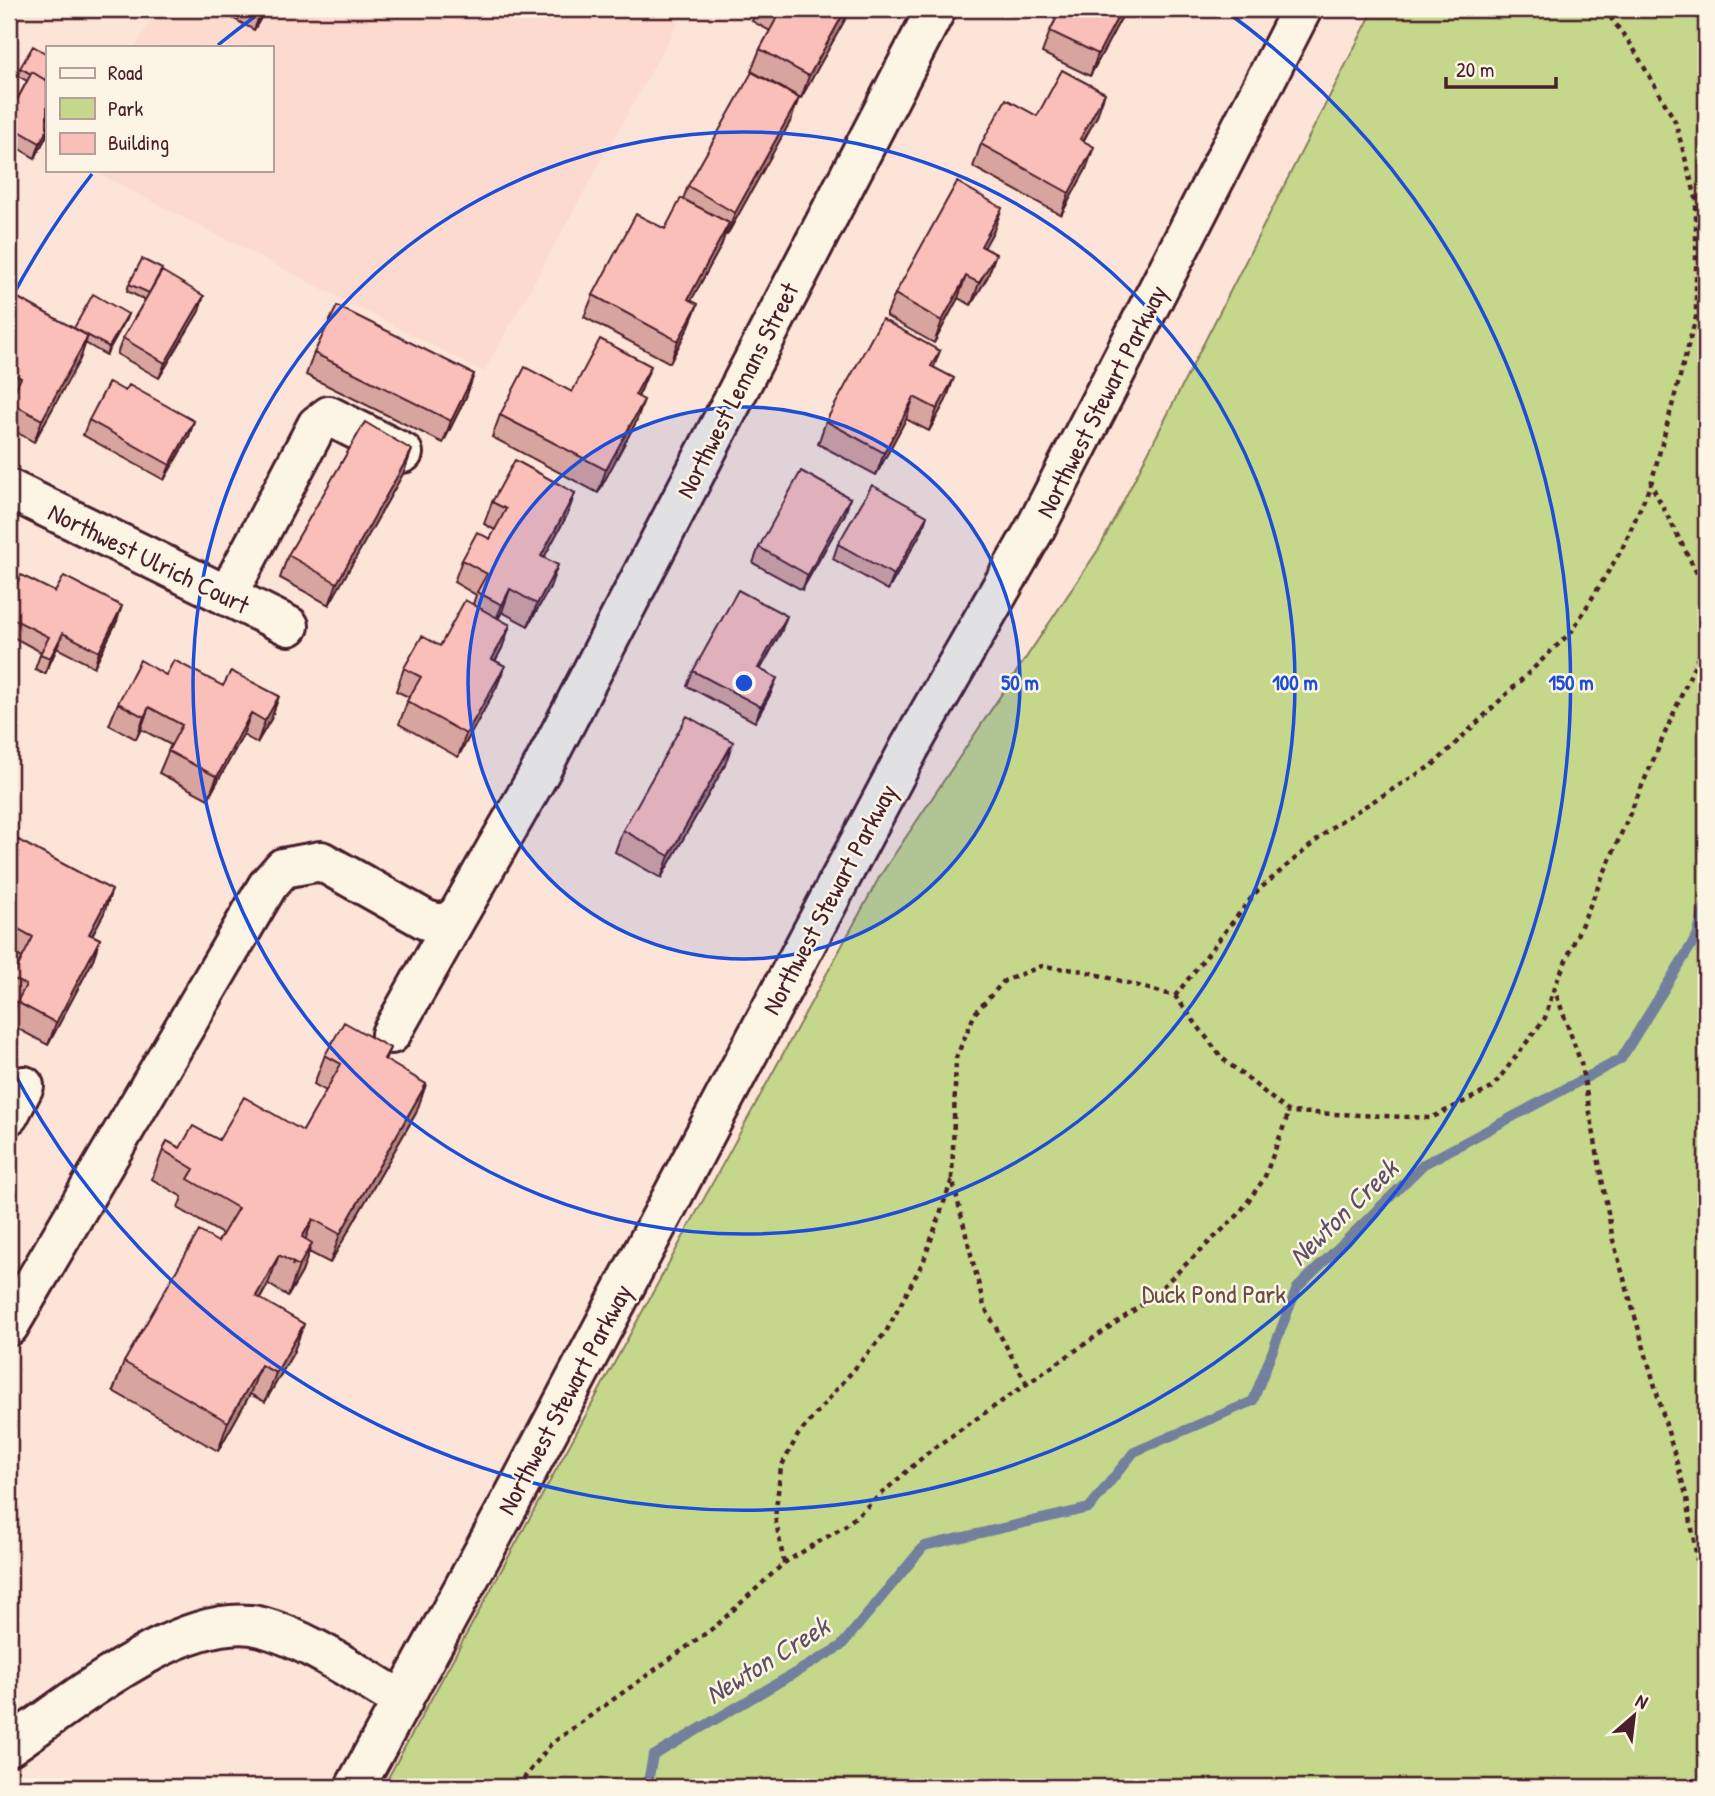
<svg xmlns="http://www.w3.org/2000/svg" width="1715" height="1796" font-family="'Patrick Hand',sans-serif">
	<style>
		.built { fill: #fcdacf }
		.green { fill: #c5d78b; stroke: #887b5b; stroke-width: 2 }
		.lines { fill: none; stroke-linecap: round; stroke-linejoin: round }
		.stream { stroke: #727f9d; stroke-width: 10 }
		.minor-casing { stroke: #4a1f2b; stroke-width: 44 }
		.major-casing { stroke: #4a1f2b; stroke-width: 44 }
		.path { stroke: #4a1f2b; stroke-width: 4.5; stroke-dasharray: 5 5; stroke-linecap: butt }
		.minor { stroke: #fcf5e5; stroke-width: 38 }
		.major { stroke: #fcf5e5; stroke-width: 38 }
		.wall { fill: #d8a49f; stroke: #4a1f2b; stroke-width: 2 }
		.shaded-wall { fill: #b08682; stroke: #4a1f2b; stroke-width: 2 }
		.building { fill: #fbbfb9; stroke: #4a1f2b; stroke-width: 2 }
		.ring { fill: none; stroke: #1d4ed8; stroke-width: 3.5 }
		.labels { text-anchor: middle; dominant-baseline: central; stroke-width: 5; stroke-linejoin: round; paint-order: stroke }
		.street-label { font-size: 26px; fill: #4a1f2b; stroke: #fcf5e5 }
		.park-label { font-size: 26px; fill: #694d43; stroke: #fcf5e5 }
		.water-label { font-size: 28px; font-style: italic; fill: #5e4f64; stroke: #fcf5e5 }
		.centre { fill: #1d4ed8; stroke: #fcf5e5; stroke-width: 3.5 }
		.ring-label { font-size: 21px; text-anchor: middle; font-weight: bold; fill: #1d4ed8; stroke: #fcf5e5; stroke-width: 5; stroke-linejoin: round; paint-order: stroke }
	</style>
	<rect width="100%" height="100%" fill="#fce5d8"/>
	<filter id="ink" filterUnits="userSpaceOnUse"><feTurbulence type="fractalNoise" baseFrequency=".0143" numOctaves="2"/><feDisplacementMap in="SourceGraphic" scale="14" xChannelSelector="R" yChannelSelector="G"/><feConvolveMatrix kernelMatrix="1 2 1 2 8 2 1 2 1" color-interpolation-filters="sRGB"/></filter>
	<g filter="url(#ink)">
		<!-- built -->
		<path class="built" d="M157,9H686L484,372L91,170H271V47H135Z"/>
		<!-- green -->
		<path class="green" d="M1374,9H1706V1787H383L880,876L1100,547Z"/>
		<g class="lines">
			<!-- stream -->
			<path class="stream" d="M647,1787L653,1756L841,1646L924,1546L1089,1508L1134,1452L1253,1401L1297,1288L1424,1164L1621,1059L1697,936L1706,902"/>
			<defs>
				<path id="minor" d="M9,489L289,626
					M227,596L317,425L329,416L403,453
					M391,1034L458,915
					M9,1115L24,1086
					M9,1326L268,885L283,868L321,861L426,920L444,925L458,915L540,772L936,9
					M9,1746C70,1705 185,1607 262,1627C312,1641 359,1676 403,1701"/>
				<path id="major" d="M355,1787L515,1494L910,747L1035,529L1302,9"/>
			</defs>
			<!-- minor casing -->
			<use href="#minor" class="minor-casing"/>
			<!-- major casing -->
			<use href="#major" class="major-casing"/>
			<!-- path -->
			<path class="path" d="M1604,9L1632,46L1675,121L1696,198V317L1651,484L1702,583V648L1554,988L1581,1063L1613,1240L1687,1498L1699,1572L1706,1586
				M1175,996L1256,892L1336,824L1434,764L1572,631L1622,549L1651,484
				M1027,1384L984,1306L952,1178L956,1058L975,1013L1004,981L1042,966L1084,971L1175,996L1222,1058L1289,1112L1431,1118L1492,1088L1545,1018L1554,988
				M784,1563L775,1517L781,1467L798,1435L886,1332L924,1260L952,1179
				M517,1787L551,1744L716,1626L784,1563L845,1526L931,1450L1146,1302L1238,1215L1264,1179L1289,1112"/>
			<!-- minor -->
			<use href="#minor" class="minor"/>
			<!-- major -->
			<use href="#major" class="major"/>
		</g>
		<!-- wall -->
		<path class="wall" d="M216,9H266L254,30Z
			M757,9H851L801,98L751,71L760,49L770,31L752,21Z
			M1055,9H1126L1090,76L1042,53L1050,31L1057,17L1053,14Z
			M47,54V135L35,158L9,143V115L27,81L18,76L20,68Z
			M1037,116H1097L1083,141L1086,169L1061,215L973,167L981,144Z
			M791,120L727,235L725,234L721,246L691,300L689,326L670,363L584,317L593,295L665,229L683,199L688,186Z
			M994,230L984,247L988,276L971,305L958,298L934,343L886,316L895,294Z
			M161,273L199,311L159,378L117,354L123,338L145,300L127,291L129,284Z
			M9,293L74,329L128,314L125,321L106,355L85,343L80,359L34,442L9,428V401L10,399L9,398Z
			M940,351L934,367L946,400L929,431L906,419L876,475L818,444L826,421Z
			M314,353L474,374L466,397L443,443L306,375Z
			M642,388L638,397L636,422L598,493L492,437L500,415L572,392Z
			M125,391L194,421L189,436L164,480L83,435L89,420Z
			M404,472L329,605L280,578L288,555Z
			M575,493L567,515L544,557L550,587L528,626L502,612L498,619L510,625L502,648L495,661L505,666L496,688L458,757L399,724L409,697L396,691L404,668L440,646L473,604L476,595L454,582L462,560L490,539L495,530L484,524L492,502Z
			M850,498L845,514L802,590L753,563L759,547Z
			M922,531L888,590L833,559L838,544Z
			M55,592L117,621L94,667L57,648L45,674L35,669L41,652L9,635V599Z
			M781,632L760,669L771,693L755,722L687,686L693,671Z
			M166,675L279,696L271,719L257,743L243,735L208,799L159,773L171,745L141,729L136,739L109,725L118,703Z
			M725,765L661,878L615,852L623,830Z
			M9,835L104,913L92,935L100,939L92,962L48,1045L9,1024L16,1006L9,1003V986L22,958L9,951Z
			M390,1048L385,1060L426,1084L416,1113L330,1263L309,1252L302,1272L288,1296L268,1284L260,1299L304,1324L293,1353L265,1402L250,1394L218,1451L113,1391L124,1362L218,1242L222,1234L178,1208L182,1197L152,1179L163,1150L180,1148L219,1140L303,1131L326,1091L314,1084L325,1055Z"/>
		<!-- shaded-wall -->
		<path class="shaded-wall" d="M262,9H266L254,30Z
			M846,9H851L801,98L809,76Z
			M1122,9H1126L1090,76L1098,54Z
			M1105,93L1097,116L1072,162L1080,139Z
			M799,98L791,120L727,235L735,213Z
			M47,130V135L35,158L40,143Z
			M1094,147L1086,169L1061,215L1069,193Z
			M1002,208L994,230L973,268L981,246Z
			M729,223L721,246L680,321L688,299Z
			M996,254L988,276L971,305L979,283Z
			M966,276L958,298L934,343L942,321Z
			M204,296L199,311L159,378L165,363Z
			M698,304L689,326L670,363L678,341Z
			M128,314L125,321L106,355L109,347Z
			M88,336L80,359L34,442L42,420Z
			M651,366L642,388L627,418L635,395Z
			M474,374L466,397L443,443L451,421Z
			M954,378L946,400L929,431L937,409Z
			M914,397L906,419L876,475L884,453Z
			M644,400L636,422L598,493L606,470Z
			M194,421L189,436L164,480L170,465Z
			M412,450L404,472L329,605L337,583Z
			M575,493L567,515L533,578L541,556Z
			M850,498L845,514L802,590L808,575Z
			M927,516L922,531L888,590L894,575Z
			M558,565L550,587L528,626L537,604Z
			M510,589L502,612L493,627L502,605Z
			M122,606L117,621L94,667L99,652Z
			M787,616L781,632L753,683L758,668Z
			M510,625L502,648L484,682L492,659Z
			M63,633L57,648L45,674L50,658Z
			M505,666L496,688L458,757L466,734Z
			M777,678L771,693L755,722L761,707Z
			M279,696L271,719L257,743L265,721Z
			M149,707L141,729L136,739L144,717Z
			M251,713L243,735L208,799L217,777Z
			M733,742L725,765L661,878L669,856Z
			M112,890L104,913L81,956L89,934Z
			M100,939L92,962L48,1045L56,1023Z
			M426,1084L416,1113L330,1263L340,1234Z
			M313,1219L302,1248L292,1266L302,1237Z
			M312,1243L302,1272L288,1296L299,1266Z
			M279,1255L268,1284L245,1325L256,1296Z
			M304,1324L293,1353L265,1402L276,1373Z
			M261,1365L250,1394L218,1451L228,1422Z"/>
		<!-- building -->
		<path class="building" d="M778,9H846L809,76L760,49L781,10Z
			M1061,9H1122L1098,54L1050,31Z
			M33,46L47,54V81L32,72L31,74L20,68Z
			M1062,70L1105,93L1080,139L1094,147L1069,193L981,144L1006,99L1037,116Z
			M32,72L47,81V130L40,143L9,125V115Z
			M752,72L799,98L735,213L688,186Z
			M957,182L1002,208L981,246L996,254L979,283L966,276L942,321L895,294Z
			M681,198L729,223L688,299L698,304L678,341L593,295L636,214L665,229Z
			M142,259L162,269L149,293L129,284Z
			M162,271L204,296L165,363L123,338Z
			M9,293L88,336L42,420L9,402L21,378L9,372Z
			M93,294L128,314L109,347L74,328Z
			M337,306L474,374L451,421L314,353Z
			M882,319L940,351L931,366L954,378L937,409L914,397L884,453L826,421Z
			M600,339L651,366L635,395L644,400L606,470L500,415L525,367L572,392Z
			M109,382L125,391L129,385L194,421L170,465L89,420Z
			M365,422L412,450L337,583L288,555Z
			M515,460L575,493L541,556L558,565L537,604L510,589L502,605L477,592L487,574L462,560L477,532L490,539L506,509L492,502Z
			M801,471L850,498L808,575L759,547Z
			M872,485L927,516L894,575L838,544Z
			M21,575L55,592L64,576L122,606L99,652L63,633L50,658L40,654L49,637L9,617V599Z
			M738,590L787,616L758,668L777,678L761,707L693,671Z
			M465,600L510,625L492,659L505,666L466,734L407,701L421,677L404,668L422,636L440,646Z
			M140,660L166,675L174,660L223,686L231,671L279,696L265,721L251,713L217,777L168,751L182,725L149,707L144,717L118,703Z
			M687,716L733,742L669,856L623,830Z
			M9,835L112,890L89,934L100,939L56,1023L17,1002L26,985L12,978L33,937L11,925L9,929Z
			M344,1022L390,1048L384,1059L426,1084L340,1234L313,1219L302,1237L312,1243L299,1266L279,1255L256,1296L304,1324L276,1373L261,1365L228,1422L124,1362L199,1231L218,1242L238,1208L188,1179L194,1169L163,1150L167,1141L180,1148L193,1126L219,1140L244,1097L303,1131L341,1064L325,1055Z"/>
	</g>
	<!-- distance rings -->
	<circle cx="744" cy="683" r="276" fill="#1d4ed8" fill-opacity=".12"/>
	<g class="ring">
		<circle cx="744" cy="683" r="276"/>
		<circle cx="744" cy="683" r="551"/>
		<path d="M10 301A827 827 0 0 1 92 174M218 45A827 827 0 0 1 264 10M1224 10A827 827 0 1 1 10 1065"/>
	</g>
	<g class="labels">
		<!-- street labels -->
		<g class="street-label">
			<text transform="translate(737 390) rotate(-63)">Northwest Lemans Street</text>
			<text transform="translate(1101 401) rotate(-63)">Northwest Stewart Parkway</text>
			<text transform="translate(149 558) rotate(26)">Northwest Ulrich Court</text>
			<text transform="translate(829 899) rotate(-62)">Northwest Stewart Parkway</text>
			<text transform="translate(564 1399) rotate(-62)">Northwest Stewart Parkway</text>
		</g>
		<!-- park labels -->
		<g class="park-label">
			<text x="1214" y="1293">Duck Pond Park</text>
		</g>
		<!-- water labels -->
		<g class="water-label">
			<text transform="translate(1343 1212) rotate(-44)">Newton Creek</text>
			<text transform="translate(767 1660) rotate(-32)">Newton Creek</text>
		</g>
	</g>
	<circle cx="744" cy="683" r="10" class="centre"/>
	<g class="ring-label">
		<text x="1020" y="690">50 m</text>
		<text x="1295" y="690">100 m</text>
		<text x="1571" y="690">150 m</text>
	</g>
	<!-- margin -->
	<rect width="1715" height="1796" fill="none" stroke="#fcf5e5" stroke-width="35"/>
	<rect x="18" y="18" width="1680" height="1761" fill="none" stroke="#4a1f2b" stroke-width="2.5" filter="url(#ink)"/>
	<!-- legend -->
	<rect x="46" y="46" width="228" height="126" fill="#fcf5e5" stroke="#b59f9b" stroke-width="2"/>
	<rect x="60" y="68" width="35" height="10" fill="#fcf5e5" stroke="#b59f9b" stroke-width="2"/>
	<text x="108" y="80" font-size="21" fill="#4a1f2b">Road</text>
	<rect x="60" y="98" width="35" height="21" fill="#c5d78b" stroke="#b59f9b" stroke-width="2"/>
	<text x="108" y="116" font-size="21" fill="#4a1f2b">Park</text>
	<rect x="60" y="133" width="35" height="21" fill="#fbbfb9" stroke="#b59f9b" stroke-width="2"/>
	<text x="108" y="150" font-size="21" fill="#4a1f2b">Building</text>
	<!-- north arrow -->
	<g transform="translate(1634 1716) rotate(28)" stroke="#fcf5e5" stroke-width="5" paint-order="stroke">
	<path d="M0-5L12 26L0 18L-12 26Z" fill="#4a1f2b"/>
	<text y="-10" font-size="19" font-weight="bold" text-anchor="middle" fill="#4a1f2b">N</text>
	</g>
	<!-- scale -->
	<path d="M1446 77v10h110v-10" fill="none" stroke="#4a1f2b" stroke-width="3.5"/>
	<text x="1456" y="77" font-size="21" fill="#4a1f2b" stroke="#fcf5e5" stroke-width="5" paint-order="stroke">20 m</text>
</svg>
